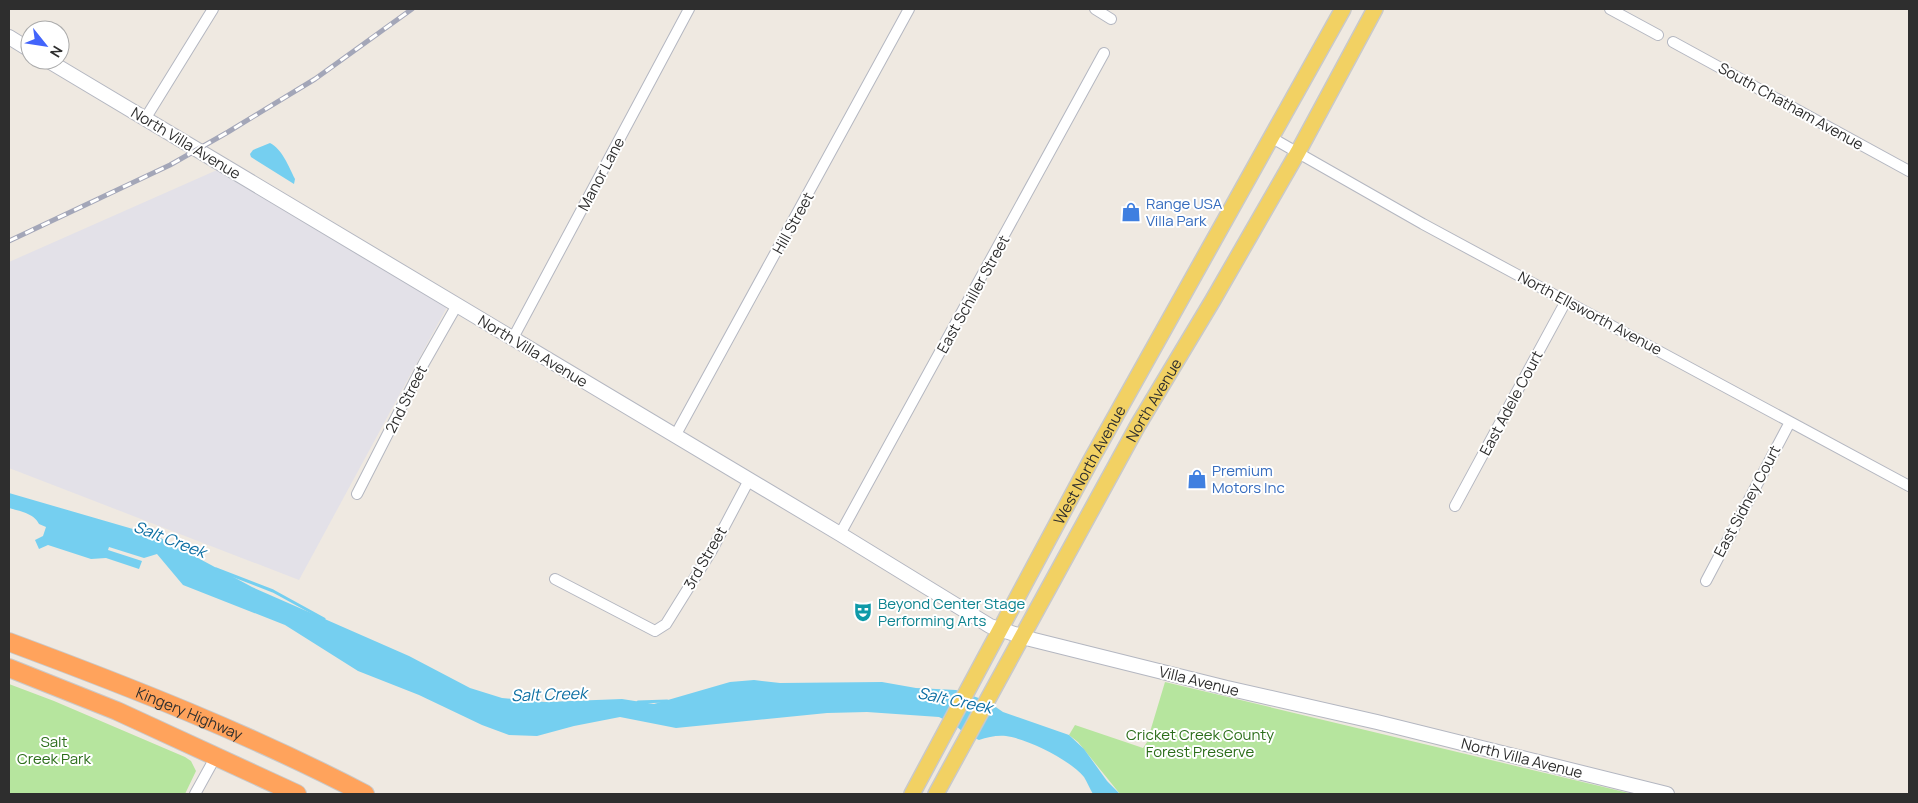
<svg xmlns="http://www.w3.org/2000/svg" width="1918" height="803" font-family="Manrope,sans-serif">
	<style>
		.industrial { fill: #e3e1e8 }
		.green { fill: #b6e59e }
		.water { fill: #75cff0 }
		.lines { fill: none; stroke-linecap: round; stroke-linejoin: round }
		.stream { stroke: #75cff0; stroke-width: 3 }
		.street-casing { stroke: #b4b7c1; stroke-width: 12 }
		.secondary-casing { stroke: #b4b7c1; stroke-width: 16 }
		.primary-casing { stroke: #c9c9c9; stroke-width: 18 }
		.highway-casing { stroke: #c9c9c9; stroke-width: 20 }
		.street { stroke: #fff; stroke-width: 10 }
		.secondary { stroke: #fff; stroke-width: 14 }
		.primary { stroke: #f2d163; stroke-width: 15 }
		.highway { stroke: #ffa35c; stroke-width: 18 }
		.rail-casing { stroke: #a3a6b8; stroke-width: 5 }
		.rail { stroke: #fff; stroke-width: 3; stroke-dasharray: 9; stroke-linecap: butt }
		.labels { text-anchor: middle; dominant-baseline: central; stroke-width: 4; stroke-linejoin: round; paint-order: stroke }
		.street-label { font-size: 15px; fill: #2e2e2e; stroke: #fff }
		.shop-label { font-size: 15px; fill: #366cbe; stroke: #fff; text-anchor: start }
		.culture-label { font-size: 15px; fill: #0d838f; stroke: #fff; text-anchor: start }
		.park-label { font-size: 15px; fill: #2c6e1b; stroke: #fff }
		.water-label { font-size: 16px; font-style: italic; fill: #0d6fa3; stroke: #fff }
	</style>
	<rect width="100%" height="100%" fill="#efe9e1"/>
	<!-- industrial -->
	<path class="industrial" d="M217,170L447,307L299,580L9,468V262Z"/>
	<!-- green -->
	<path class="green" d="M1165,682L1633,794H1120L1078,742L1069,735L1075,725L1143,748L1147,742Z
		M9,684L54,701L185,757L191,761L196,771L185,794H9Z"/>
	<!-- water -->
	<path class="water" d="M270,143C282,149 289,167 295,179L294,184L251,157L250,154L253,150Z
		M9,493L157,536L252,587L409,656L470,688L502,698L545,702L622,699L654,704L730,682L754,680L780,683L882,682L916,688L956,690L987,701L1003,712L1069,735L1084,749L1107,781L1120,794H1093C1090,789 1087,782 1084,777C1070,760 1028,739 1006,736C997,735 988,737 979,740L964,733L955,725L939,717L867,712L827,713L676,728L620,717L574,726L537,736L509,735L482,725L419,695L358,671L285,625L183,585L157,554L144,558L109,547L108,550L142,561L139,569L106,558L91,559L48,545L39,549L35,540L43,536L46,527L39,524C34,513 19,511 9,508Z"/>
	<g class="lines">
		<!-- stream -->
		<path class="stream" d="M216,569L273,591L324,619
			M638,702L667,701"/>
		<defs>
			<path id="street" d="M1095,9L1111,19
				M1610,9L1658,35
				M1673,42L1909,171
				M145,119L213,9
				M1272,138L1423,224L1909,486
				M513,338L689,9
				M675,436L909,9
				M357,494L424,363L457,305
				M1455,506L1566,301
				M840,534L1104,53
				M555,579L655,631L666,624L712,550L749,480
				M1706,581L1790,422
				M195,794L216,756"/>
			<path id="secondary" d="M9,37L30,50
				M47,60L840,534L990,626L1030,639L1227,688L1377,722L1667,794"/>
			<g id="primary">
				<path id="s1" d="M912,794L1091,460L1343,9"/>
				<path id="s2" d="M936,794L1138,425L1213,300L1298,152L1375,9"/>
			</g>
			<g id="highway">
				<path id="s3" d="M9,642C130,687 250,734 365,794"/>
				<path d="M9,668L117,711L297,794"/>
			</g>
		</defs>
		<!-- street casing -->
		<use href="#street" class="street-casing"/>
		<!-- secondary casing -->
		<use href="#secondary" class="secondary-casing"/>
		<!-- primary casing -->
		<use href="#primary" class="primary-casing"/>
		<!-- highway casing -->
		<use href="#highway" class="highway-casing"/>
		<!-- street -->
		<use href="#street" class="street"/>
		<!-- secondary -->
		<use href="#secondary" class="secondary"/>
		<!-- primary -->
		<use href="#primary" class="primary"/>
		<!-- highway -->
		<use href="#highway" class="highway"/>
		<defs>
			<path id="rail" d="M9,241L170,165L228,132L315,79L412,9"/>
		</defs>
		<!-- rail casing -->
		<use href="#rail" class="rail-casing"/>
		<!-- rail -->
		<use href="#rail" class="rail"/>
	</g>
	<!-- icons -->
	<defs>
		<symbol id="shop-bare" viewBox="-9 -9 18 18"><path d="M-5-2.5h2.3a2.7 3.5 0 0 1 5.4 0H5L5.5 6h-11ZM-1.5-2.5h3a1.5 2.3 0 0 0-3 0Z" fill="#3f7fe0" stroke="#fff" stroke-width="2.5" paint-order="stroke"/></symbol>
		<symbol id="theatre-bare" viewBox="-9 -9 18 18"><path d="M-5-5.5Q0-4 5-5.5V0Q5 5 0 6Q-5 5-5 0ZM-3.3-2.5H-1v1.5H-3.3ZM1-2.5H3.3v1.5H1ZM-2.8 1Q0 5.5 2.8 1Z" fill="#0f9aa8" stroke="#fff" stroke-width="2.5" paint-order="stroke"/></symbol>
	</defs>
	<g fill-rule="evenodd">
		<use href="#shop-bare" x="1117" y="198" width="28" height="28"/>
		<use href="#shop-bare" x="1183" y="465" width="28" height="28"/>
		<use href="#theatre-bare" x="849" y="598" width="28" height="28"/>
	</g>
	<g class="labels">
		<!-- street labels -->
		<g class="street-label">
			<text transform="translate(1791 106) rotate(29)">South Chatham Avenue</text>
			<text transform="translate(186 143) rotate(31)">North Villa Avenue</text>
			<text transform="translate(601 174) rotate(-62)">Manor Lane</text>
			<text transform="translate(793 223) rotate(-61)">Hill Street</text>
			<text transform="translate(973 294) rotate(-61)">East Schiller Street</text>
			<text transform="translate(1590 313) rotate(28)">North Ellsworth Avenue</text>
			<text transform="translate(533 351) rotate(31)">North Villa Avenue</text>
			<text transform="translate(406 399) rotate(-63)">2nd Street</text>
			<text stroke="none"><textPath href="#s2" startOffset="450">North Avenue</textPath></text>
			<text transform="translate(1511 403) rotate(-62)">East Adele Court</text>
			<text stroke="none"><textPath href="#s1" startOffset="374">West North Avenue</textPath></text>
			<text transform="translate(1747 501) rotate(-62)">East Sidney Court</text>
			<text transform="translate(705 558) rotate(-60)">3rd Street</text>
			<text transform="translate(1199 681) rotate(14)">Villa Avenue</text>
			<text stroke="none"><textPath href="#s3" startOffset="194">Kingery Highway</textPath></text>
			<text transform="translate(1522 758) rotate(14)">North Villa Avenue</text>
		</g>
		<!-- shop labels -->
		<g class="shop-label">
			<text x="1146" y="203">Range USA<tspan x="1146" dy="17">Villa Park</tspan></text>
			<text x="1212" y="470">Premium<tspan x="1212" dy="17">Motors Inc</tspan></text>
		</g>
		<!-- culture labels -->
		<g class="culture-label">
			<text x="878" y="603">Beyond Center Stage<tspan x="878" dy="17">Performing Arts</tspan></text>
		</g>
		<!-- park labels -->
		<g class="park-label">
			<text x="1200" y="734">Cricket Creek County<tspan x="1200" dy="17">Forest Preserve</tspan></text>
			<text x="54" y="741">Salt<tspan x="54" dy="17">Creek Park</tspan></text>
		</g>
		<!-- water labels -->
		<g class="water-label">
			<text transform="translate(170 539) rotate(21)">Salt Creek</text>
			<text transform="translate(549 694) rotate(-2)">Salt Creek</text>
			<text transform="translate(955 700) rotate(12)">Salt Creek</text>
		</g>
	</g>
	<!-- border -->
	<rect width="1918" height="803" fill="none" stroke="#2e2e2e" stroke-width="20"/>
	<!-- north arrow -->
	<g transform="translate(45 45) rotate(120)"><circle r="24" fill="#ffffff" stroke="#ababab"/>
	<path d="M0-4L9 19L0 12L-9 19Z" fill="#4264fb"/>
	<text y="-8" font-size="14" font-weight="bold" text-anchor="middle" fill="#2e2e2e">N</text>
	</g>
</svg>
